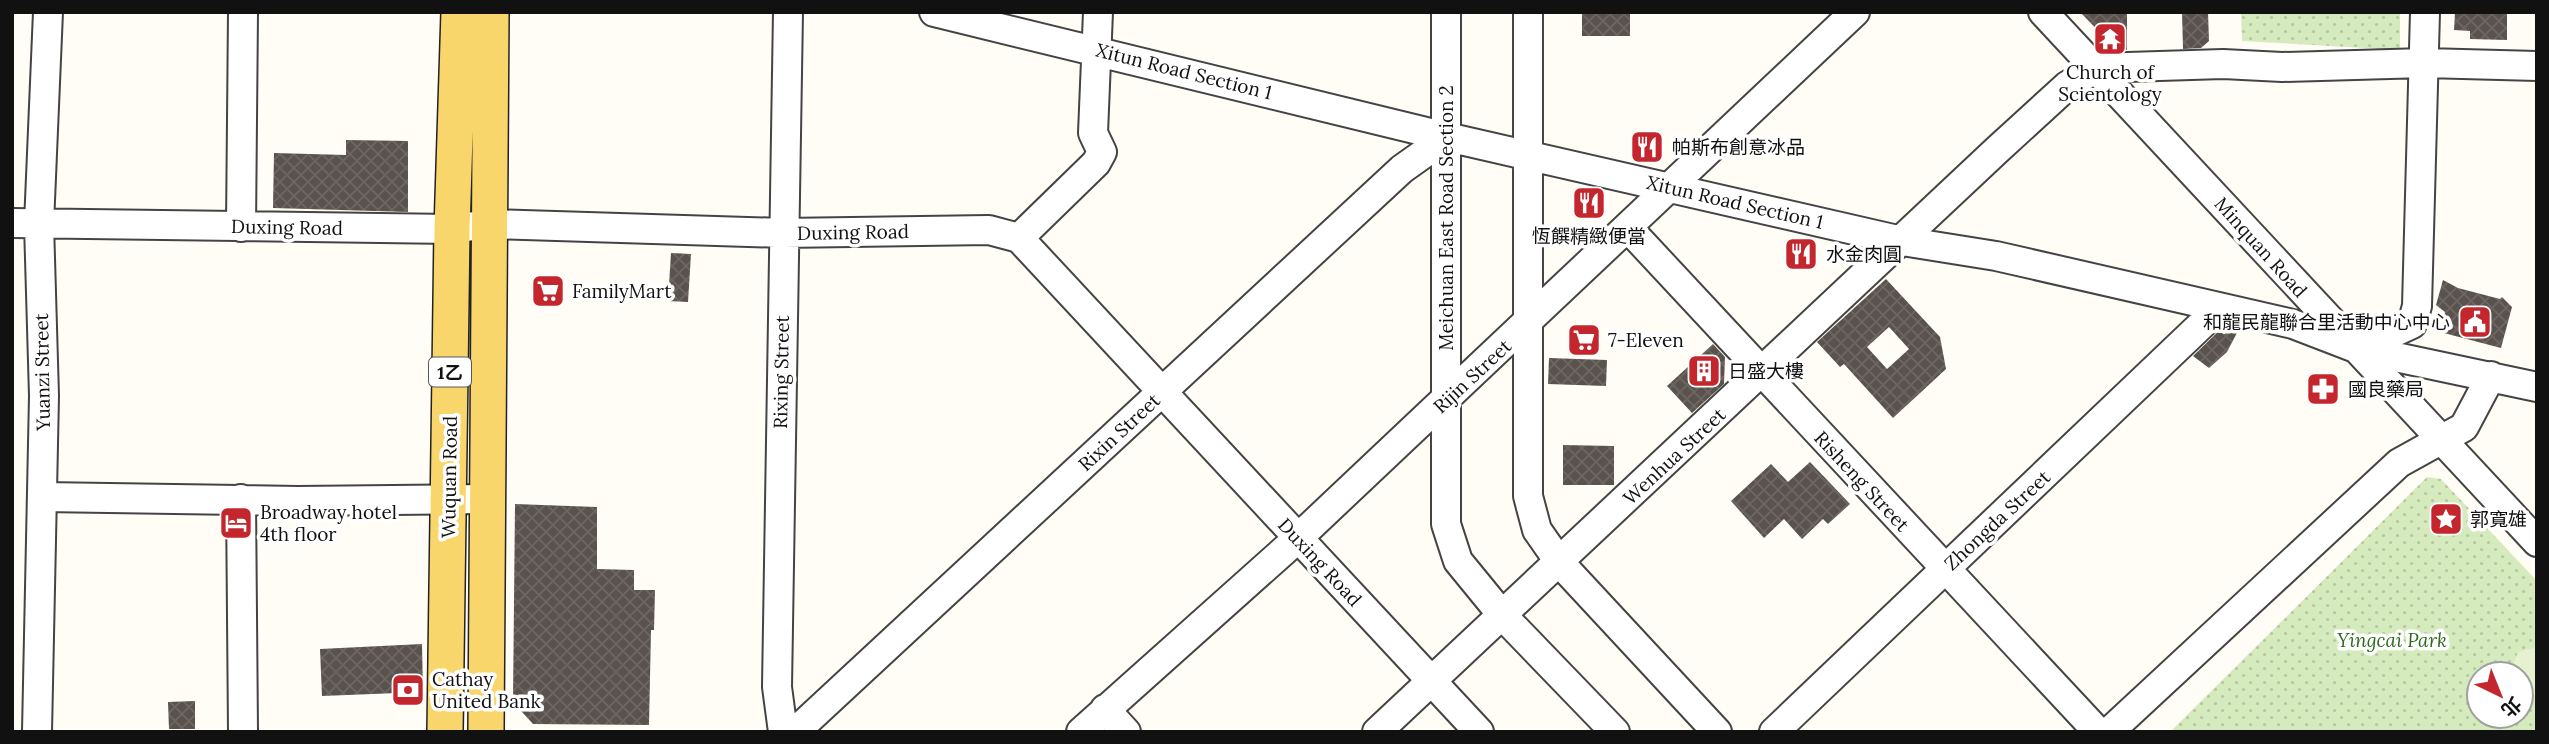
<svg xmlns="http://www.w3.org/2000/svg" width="2549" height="744" font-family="Lora,'Noto Sans TC',serif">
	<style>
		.grass { fill: url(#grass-dots); fill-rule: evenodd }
		.pitch { fill: #e6f2cf }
		.building { fill: url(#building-cross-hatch); fill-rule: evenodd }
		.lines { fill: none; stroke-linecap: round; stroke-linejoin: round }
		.minor-casing { stroke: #444; stroke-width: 32 }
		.major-casing { stroke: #222; stroke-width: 38 }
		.minor { stroke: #fff; stroke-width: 28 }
		.major { stroke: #f9d66b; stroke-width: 35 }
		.labels { text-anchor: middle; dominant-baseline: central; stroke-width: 7; stroke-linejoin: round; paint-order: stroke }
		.shield { fill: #fff; stroke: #585858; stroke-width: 2 }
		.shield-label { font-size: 18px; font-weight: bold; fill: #111 }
		.street-label { font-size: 19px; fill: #111; stroke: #fff }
		.poi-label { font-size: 19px; fill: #111; stroke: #fff; text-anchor: start }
		.park-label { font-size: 19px; font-style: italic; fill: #2f6b1f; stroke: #fff }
	</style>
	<defs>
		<pattern id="grass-dots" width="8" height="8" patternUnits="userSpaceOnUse" patternTransform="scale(1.75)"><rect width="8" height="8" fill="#d5ebbd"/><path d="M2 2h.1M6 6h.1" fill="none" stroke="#b6c8a1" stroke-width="1.8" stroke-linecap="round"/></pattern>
		<pattern id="building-cross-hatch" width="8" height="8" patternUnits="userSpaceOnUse" patternTransform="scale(1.75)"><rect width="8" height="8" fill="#5a524d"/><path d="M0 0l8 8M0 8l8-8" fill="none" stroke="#6d6662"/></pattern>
	</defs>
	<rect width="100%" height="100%" fill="#fffdf5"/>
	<!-- grass -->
	<path class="grass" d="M2241,12H2400V50L2242,41Z
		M2427,477L2441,479L2537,581V732H2170ZM2479,674H2521V716H2479Z"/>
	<!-- pitch -->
	<path class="pitch" d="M2534,648L2537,651V698L2521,681V674L2511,670L2518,652Z"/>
	<!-- building -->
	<path class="building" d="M1582,12H1630V36H1582Z
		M2080,12H2127V50L2111,44Z
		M2182,12H2208L2209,41L2201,48L2183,49Z
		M2455,12H2507V40L2470,39V31L2454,30Z
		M346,140L408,141V212L273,208L274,153L346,155Z
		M671,253L691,254L688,302L668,301Z
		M1886,279L1940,337L1946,369L1893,418L1844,364L1840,367L1817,342ZM1889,327L1909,349L1887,369L1867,347Z
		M2443,280L2458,288L2500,299L2502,297L2512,307L2501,348L2440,332L2445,312L2436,305Z
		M2225,325L2239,329L2227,352L2209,368L2193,356Z
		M1713,344L1725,357L1724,384L1692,413L1667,386Z
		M1549,358L1607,360L1606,386L1548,384Z
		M1563,445L1614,446V485H1563Z
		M1810,462L1850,504L1828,524L1823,519L1802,539L1784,519L1764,538L1731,501L1771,464L1788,482Z
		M515,504L597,507V569L634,570V590H655L654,630H651L649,725L533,724L513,702Z
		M422,644L423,692L322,696L320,649Z
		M195,701V729H169L168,702Z"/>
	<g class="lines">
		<defs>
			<path id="minor" d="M934,12L1447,137L1902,241L1996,256L2293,324L2358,349L2537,387
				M1446,12V524L1458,561L1503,616L1615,732
				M1528,12V496L1537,530L1560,563L1717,732
				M2043,12L2537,542
				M12,223L452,229L489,224L783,233L989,230L1019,238L1479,732
				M241,227L243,12
				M1628,228L2098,732
				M1019,238L1096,163L1102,152L1093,133L1098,12
				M2358,349L2412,324L2417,306L2425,12
				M43,497L298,501L487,499
				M241,499L243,732
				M1105,709L1126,732
				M37,732L44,396L39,224L48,12
				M783,732L777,687L788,12
				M795,732L1402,169L1447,137
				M1081,732L1297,539L1855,12
				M1377,732L1997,150L2067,86L2096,68L2223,64L2282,67L2425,63L2537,66
				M1774,732L2219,308
				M2109,732L2399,463L2464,427L2491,376"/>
			<path id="major" d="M445,732L452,229L459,12
				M486,732L491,12"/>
		</defs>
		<!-- minor casing -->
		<use href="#minor" class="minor-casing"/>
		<!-- major casing -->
		<use href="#major" class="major-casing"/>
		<!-- minor -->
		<use href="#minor" class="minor"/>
		<!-- major -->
		<use href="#major" class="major"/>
	</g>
	<!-- icons -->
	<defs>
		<symbol id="temple-square" viewBox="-11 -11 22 22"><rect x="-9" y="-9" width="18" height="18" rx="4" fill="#c4262e" stroke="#fff"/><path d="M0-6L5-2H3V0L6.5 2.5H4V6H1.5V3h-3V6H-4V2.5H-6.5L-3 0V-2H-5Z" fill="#fff"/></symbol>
		<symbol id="restaurant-square" viewBox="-11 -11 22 22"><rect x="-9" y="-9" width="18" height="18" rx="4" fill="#c4262e" stroke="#fff"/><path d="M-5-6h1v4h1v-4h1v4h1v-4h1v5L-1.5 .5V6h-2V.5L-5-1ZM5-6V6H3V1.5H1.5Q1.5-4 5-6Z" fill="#fff"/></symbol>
		<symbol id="supermarket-square" viewBox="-11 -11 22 22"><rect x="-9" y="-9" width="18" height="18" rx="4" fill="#c4262e" stroke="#fff"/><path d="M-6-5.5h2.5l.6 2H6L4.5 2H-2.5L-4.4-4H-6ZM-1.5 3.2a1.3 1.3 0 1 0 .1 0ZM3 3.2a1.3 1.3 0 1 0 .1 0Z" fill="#fff"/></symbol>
		<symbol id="civic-square" viewBox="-11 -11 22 22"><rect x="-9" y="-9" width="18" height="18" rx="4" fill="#c4262e" stroke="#fff"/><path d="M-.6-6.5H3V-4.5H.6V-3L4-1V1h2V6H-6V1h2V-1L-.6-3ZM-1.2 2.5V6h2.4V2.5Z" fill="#fff"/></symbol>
		<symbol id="building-square" viewBox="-11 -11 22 22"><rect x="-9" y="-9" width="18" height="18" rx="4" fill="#c4262e" stroke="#fff"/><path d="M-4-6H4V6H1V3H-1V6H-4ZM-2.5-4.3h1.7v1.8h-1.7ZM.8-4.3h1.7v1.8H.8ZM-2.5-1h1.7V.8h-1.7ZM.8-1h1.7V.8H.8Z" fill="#fff"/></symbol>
		<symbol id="pharmacy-square" viewBox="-11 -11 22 22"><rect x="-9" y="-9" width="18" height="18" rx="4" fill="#c4262e" stroke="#fff"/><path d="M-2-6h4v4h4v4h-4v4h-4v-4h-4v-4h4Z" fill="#fff"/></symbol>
		<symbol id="sight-square" viewBox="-11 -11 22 22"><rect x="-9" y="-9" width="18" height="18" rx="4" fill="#c4262e" stroke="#fff"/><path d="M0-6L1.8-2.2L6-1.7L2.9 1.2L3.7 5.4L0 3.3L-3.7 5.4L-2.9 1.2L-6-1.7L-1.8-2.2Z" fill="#fff"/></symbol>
		<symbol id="hotel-square" viewBox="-11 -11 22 22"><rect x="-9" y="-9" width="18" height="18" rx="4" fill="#c4262e" stroke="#fff"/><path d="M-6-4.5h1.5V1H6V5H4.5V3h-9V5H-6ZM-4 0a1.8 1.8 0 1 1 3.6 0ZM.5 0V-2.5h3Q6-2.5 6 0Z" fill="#fff"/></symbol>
		<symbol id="bank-square" viewBox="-11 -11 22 22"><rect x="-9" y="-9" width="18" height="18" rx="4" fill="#c4262e" stroke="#fff"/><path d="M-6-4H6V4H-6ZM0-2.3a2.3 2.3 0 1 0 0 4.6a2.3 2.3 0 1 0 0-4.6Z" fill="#fff"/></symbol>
	</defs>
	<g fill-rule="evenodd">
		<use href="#temple-square" x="2091" y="20" width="38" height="38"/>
		<use href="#restaurant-square" x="1628" y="128" width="38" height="38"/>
		<use href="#restaurant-square" x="1570" y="184" width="38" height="38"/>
		<use href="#restaurant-square" x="1782" y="235" width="38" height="38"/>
		<use href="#supermarket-square" x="529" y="272" width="38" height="38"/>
		<use href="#civic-square" x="2456" y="303" width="38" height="38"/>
		<use href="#supermarket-square" x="1565" y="321" width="38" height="38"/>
		<use href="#building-square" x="1685" y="352" width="38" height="38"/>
		<use href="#pharmacy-square" x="2304" y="370" width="38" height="38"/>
		<use href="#sight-square" x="2427" y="500" width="38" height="38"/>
		<use href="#hotel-square" x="217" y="504" width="38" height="38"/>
		<use href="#bank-square" x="389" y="671" width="38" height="38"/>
	</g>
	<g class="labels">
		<!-- shield labels -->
		<rect class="shield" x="429" y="357.5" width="42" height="29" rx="5"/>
		<g class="shield-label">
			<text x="450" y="372">1乙</text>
		</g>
		<!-- street labels -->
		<g class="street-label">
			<text transform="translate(1184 71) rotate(14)">Xitun Road Section 1</text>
			<text transform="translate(1735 202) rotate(13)">Xitun Road Section 1</text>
			<text transform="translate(1446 218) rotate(-90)">Meichuan East Road Section 2</text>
			<text transform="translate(287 227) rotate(1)">Duxing Road</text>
			<text transform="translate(853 232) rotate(-1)">Duxing Road</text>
			<text transform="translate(2261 247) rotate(48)">Minquan Road</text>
			<text transform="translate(42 372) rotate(-91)">Yuanzi Street</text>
			<text transform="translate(781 372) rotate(-89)">Rixing Street</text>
			<text transform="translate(1472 376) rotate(-43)">Rijin Street</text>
			<text transform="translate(1119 432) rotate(-43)">Rixin Street</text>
			<text transform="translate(1674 456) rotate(-43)">Wenhua Street</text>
			<text transform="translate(449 477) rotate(-89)">Wuquan Road</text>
			<text transform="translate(1862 481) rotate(47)">Risheng Street</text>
			<text transform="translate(1997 520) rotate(-43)">Zhongda Street</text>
			<text transform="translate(1320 562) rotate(47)">Duxing Road</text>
		</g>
		<!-- poi labels -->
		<g class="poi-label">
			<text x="2110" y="72" text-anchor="middle">Church of<tspan x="2110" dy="22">Scientology</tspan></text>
			<text x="1672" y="147">帕斯布創意冰品</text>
			<text x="1589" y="236" text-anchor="middle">恆饌精緻便當</text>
			<text x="1826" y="254">水金肉圓</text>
			<text x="572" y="291">FamilyMart</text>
			<text x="2450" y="322" text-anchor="end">和龍民龍聯合里活動中心中心</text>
			<text x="1608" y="340">7-Eleven</text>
			<text x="1728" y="371">日盛大樓</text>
			<text x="2348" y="389">國良藥局</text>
			<text x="260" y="512">Broadway hotel<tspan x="260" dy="22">4th floor</tspan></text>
			<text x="2470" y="519">郭寬雄</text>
			<text x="432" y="679">Cathay<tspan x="432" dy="22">United Bank</tspan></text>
		</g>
		<!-- park labels -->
		<g class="park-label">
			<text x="2392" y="640">Yingcai Park</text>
		</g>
	</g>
	<!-- border -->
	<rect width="2549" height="744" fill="none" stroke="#111111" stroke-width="28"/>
	<!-- north arrow -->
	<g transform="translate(2500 695) rotate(137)"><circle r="33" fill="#ffffff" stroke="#a0a0a0" stroke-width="2"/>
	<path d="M0-5L12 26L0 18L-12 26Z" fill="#c4262e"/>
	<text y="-10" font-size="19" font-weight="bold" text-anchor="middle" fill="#111111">北</text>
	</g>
</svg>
